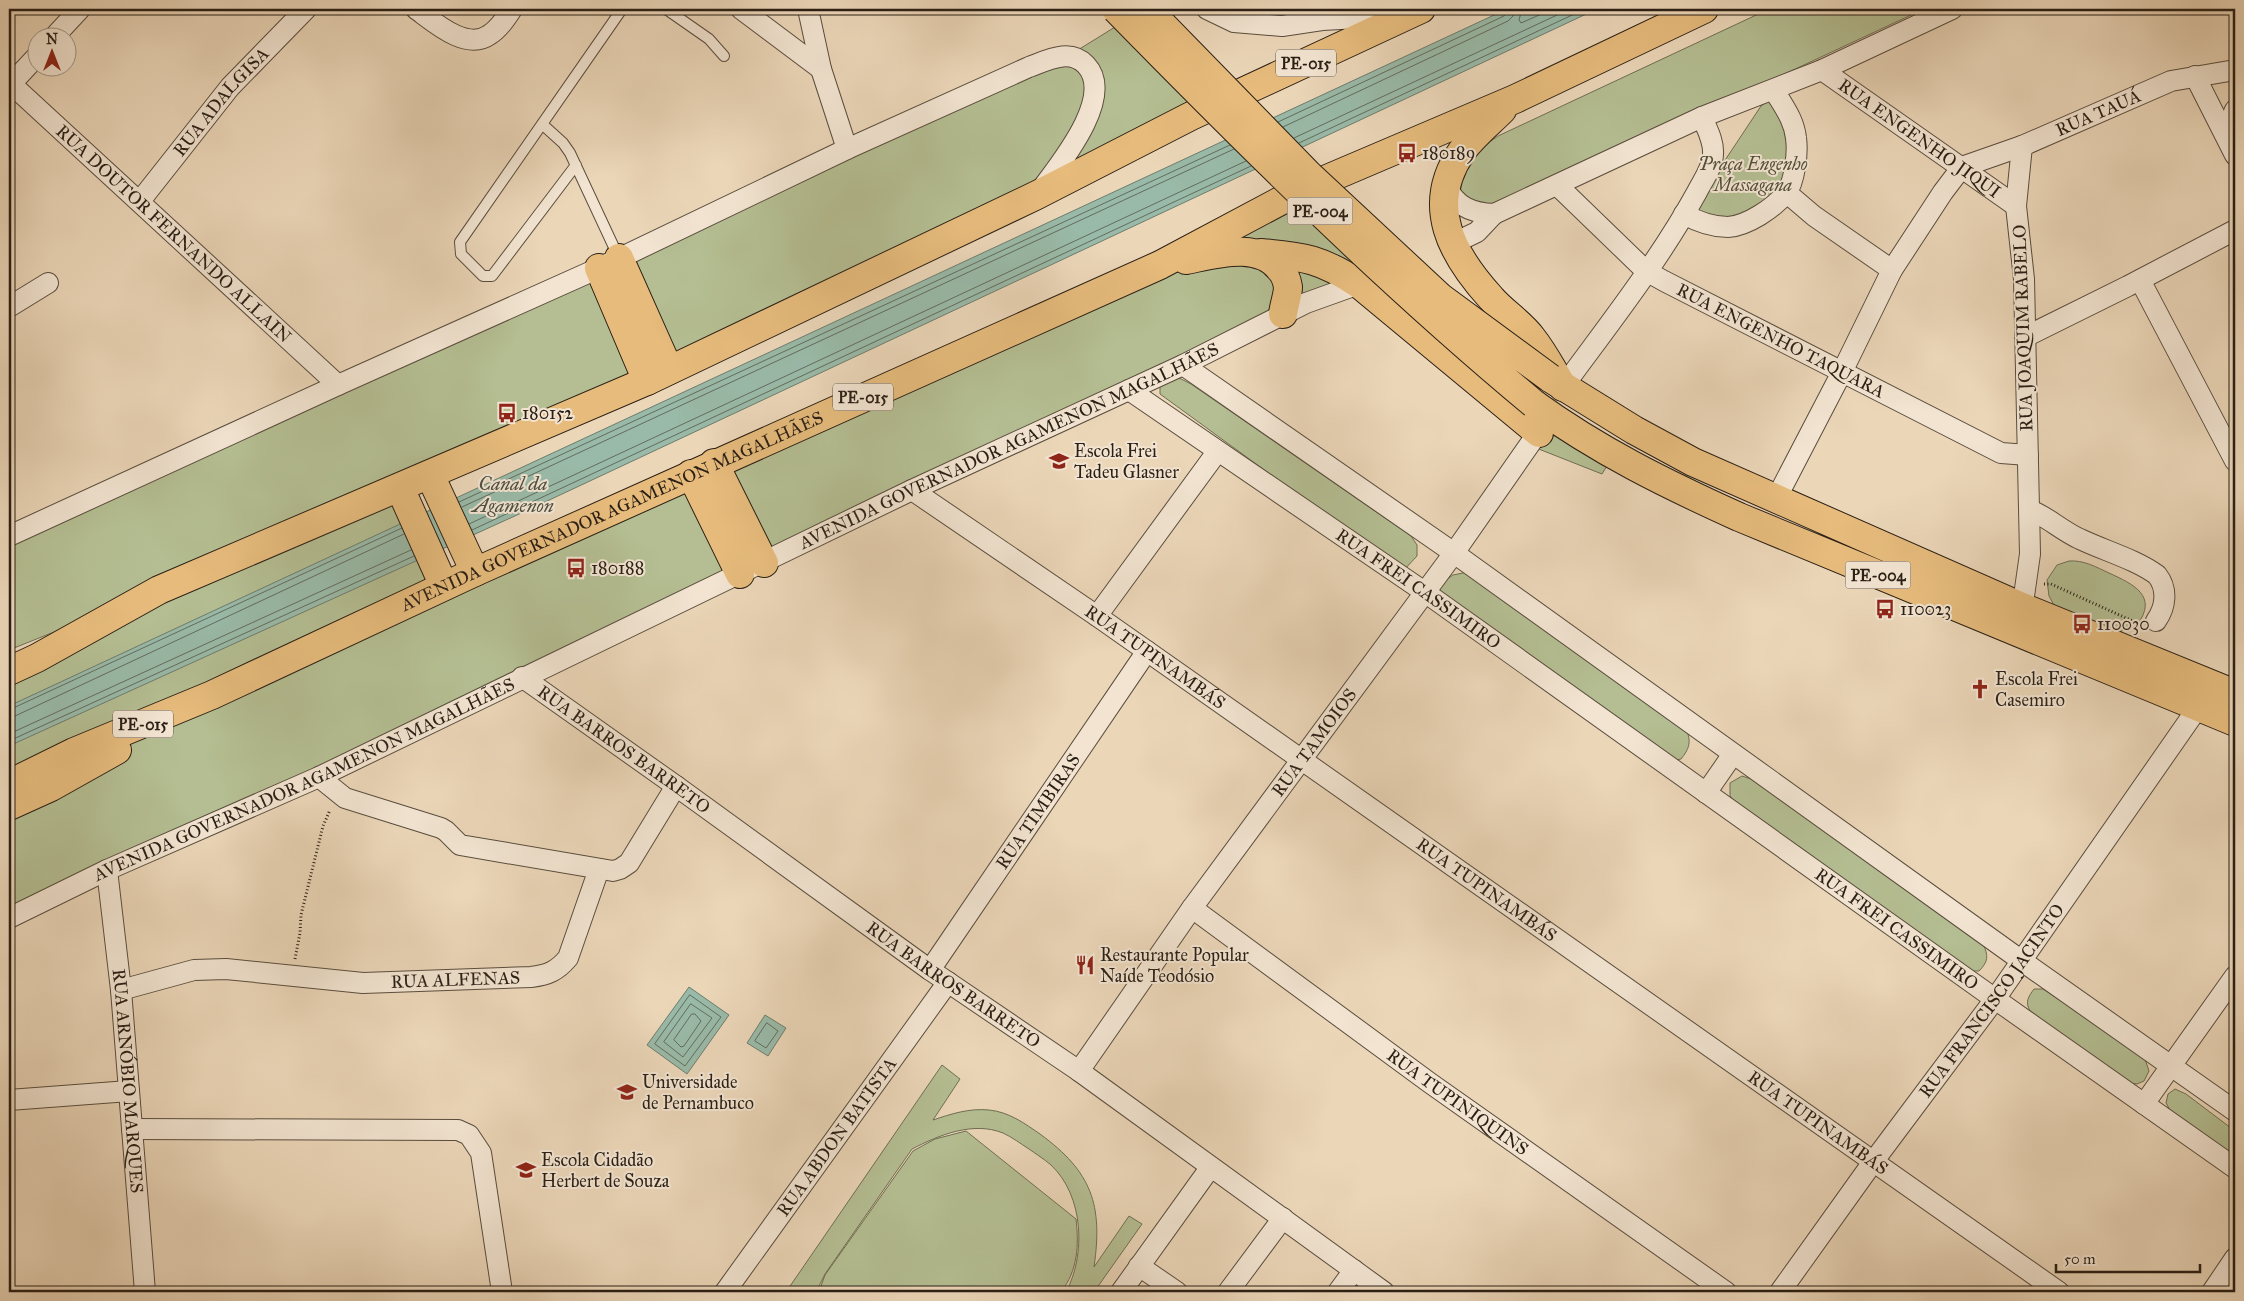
<svg xmlns="http://www.w3.org/2000/svg" width="2244" height="1301" font-family="'IM FELL Great Primer',serif">
	<style>
		.green { fill: #b4be92; stroke: #6f6e54 }
		.water { fill: #99baa8; stroke: #6d7c6d }
		.lines { fill: none; stroke-linecap: round; stroke-linejoin: round }
		.shore { stroke: #626c5e; stroke-width: 1 }
		.lane-casing { stroke: #5a4d3e; stroke-width: 12 }
		.street-casing { stroke: #5a4d3e; stroke-width: 22 }
		.primary-casing { stroke: #2a1f15; stroke-width: 30 }
		.highway-casing { stroke: #2a1f15; stroke-width: 30 }
		.path { stroke: #2a1f15; stroke-width: 3; stroke-dasharray: 1 2.5; stroke-linecap: butt }
		.lane { stroke: #f2e4d1; stroke-width: 10 }
		.street { stroke: #f2e4d1; stroke-width: 20 }
		.primary { stroke: #e6bb7c; stroke-width: 28 }
		.highway { stroke: #e6bb7c; stroke-width: 28 }
		.primary-bridge-casing { stroke: #2a1f15; stroke-width: 30; stroke-linecap: butt }
		.primary-bridge { stroke: #e6bb7c; stroke-width: 28 }
		.labels { text-anchor: middle; dominant-baseline: central; stroke-width: 4; stroke-linejoin: round; paint-order: stroke }
		.shield { fill: #f2e4d1; stroke: #665a4d; stroke-width: 1 }
		.shield-label { font-size: 16px; font-weight: bold; fill: #2a1f15 }
		.street-label { font-size: 18px; fill: #2a1f15; stroke: #f2e4d1 }
		.poi-label { font-size: 18px; fill: #2a1f15; stroke: #f2e4d1; text-anchor: start }
		.park-label { font-size: 18px; font-style: italic; fill: #534f3a; stroke: #f2e4d1 }
		.water-label { font-size: 19px; font-style: italic; fill: #4b4e41; stroke: #f2e4d1 }
	</style>
	<rect width="100%" height="100%" fill="#ebd6b8"/>
	<filter id="stains"><feTurbulence type="fractalNoise" baseFrequency=".004" numOctaves="4"/><feColorMatrix values="0 0 0 0 .2 0 0 0 0 .09 0 0 0 0 .02 0 0 0 .5 -.17"/></filter>
	<radialGradient id="worn" r=".72"><stop offset=".6" stop-color="#630" stop-opacity="0"/><stop offset="1" stop-color="#630" stop-opacity=".3"/></radialGradient>
	<!-- green -->
	<path class="green" d="M1260,9H1342L1308,20L1266,15Z
		M1769,9H1924L1493,210H1484L1459,191L1462,172L1481,148L1498,136Z
		M1115,27L1208,108L400,487L444,586L691,474L740,574L9,918V671L154,592L9,650V545L855,149L1044,71Z
		M1768,101L1774,103L1792,147L1778,192L1746,223L1690,213L1761,106Z
		M1288,197L1613,456L1602,474L1526,444L1528,438L1350,294L1334,297L764,563L714,463Z
		M1177,377L1191,384L1411,536L1417,545V556L1403,571L1160,394V386Z
		M2069,561C2084,560 2096,567 2109,573C2133,584 2159,596 2137,625L2119,632L2055,607L2049,596L2047,580L2057,565Z
		M1468,572L1686,729C1692,742 1689,749 1681,759L1672,761L1441,597L1439,585L1453,575Z
		M1742,776L1751,779L1983,944C1989,956 1988,962 1979,971H1970L1738,805L1730,796V783Z
		M2034,989H2043L2144,1056L2149,1071L2144,1081L2137,1084L2129,1083L2030,1011C2025,1002 2028,997 2034,989Z
		M942,1065L960,1079L933,1120C951,1114 969,1108 989,1110C1009,1112 1024,1123 1040,1134C1092,1172 1103,1205 1094,1267L1129,1216L1142,1224L1094,1292H1066C1086,1255 1084,1196 1051,1165C1044,1159 1036,1154 1029,1149C1021,1144 1012,1137 1003,1133C973,1121 939,1135 912,1149L825,1274L816,1292H786Z
		M2175,1089L2186,1094L2235,1131V1156L2170,1110L2166,1103L2168,1094Z
		M966,1131L1076,1219C1079,1245 1078,1270 1061,1292H830L821,1286L825,1275L913,1151L935,1139Z"/>
	<!-- water -->
	<path class="water" d="M1507,9H1597L528,510L9,746V706Z
		M689,987L729,1015L687,1074L647,1045Z
		M765,1015L786,1028L768,1056L747,1043Z"/>
	<g class="lines">
		<!-- shore -->
		<path class="shore" d="M1522,9L1519,20L1521,23L1553,9
			M1278,122L1504,16L1508,9
			M1283,127L1508,21L1513,16L1514,9
			M1294,138L1570,9
			M1299,143L1585,9
			M459,502L1230,145
			M462,507L1234,149
			M469,524L1246,161
			M472,530L1251,166
			M9,710L402,528
			M9,717L15,716L404,534
			M9,734L411,550
			M9,741L414,556
			M690,995L721,1017L685,1066L655,1044Z
			M691,1004L712,1018L683,1057L664,1042Z
			M692,1014H695L701,1021L684,1046L681,1047L674,1040Z
			M767,1023L778,1031L766,1048L755,1041Z"/>
		<defs>
			<path id="lane" d="M666,9L709,39L724,56
				M542,124L563,143L570,153L619,258
				M576,165L492,276H483L461,254L460,242L622,9"/>
			<g id="street">
				<path d="M416,9C434,22 466,51 489,35C499,29 506,18 512,9"/>
				<path d="M741,9L821,69"/>
				<path d="M808,9L821,69L847,149"/>
				<path d="M1207,9L1234,22L1282,26L1322,20L1396,16"/>
				<path d="M53,38L80,9"/>
				<path id="s1" d="M1822,70L2016,206"/>
				<path d="M2195,76L2235,155"/>
				<path id="s2" d="M9,82L338,385"/>
				<path d="M9,86L38,55"/>
				<path d="M2225,133L2235,110"/>
				<path d="M1447,186C1455,207 1473,213 1494,214L1702,117L1822,70L1952,9"/>
				<path id="s3" d="M1558,186L1646,271L1664,281L2001,453L2028,455"/>
				<path d="M1787,193L1814,216L1892,270"/>
				<path id="s4" d="M140,201L230,87L306,9"/>
				<path d="M1684,214C1698,222 1712,227 1728,227C1747,226 1774,208 1786,193C1795,182 1798,152 1796,138C1794,119 1783,106 1774,90"/>
				<path d="M1452,244L1477,232L1494,214"/>
				<path d="M2140,280L2235,461"/>
				<path d="M9,307L48,283"/>
				<path d="M2025,337L2128,286L2235,230"/>
				<path d="M1183,365L1454,553L2022,961L2235,1111"/>
				<path d="M1563,387C1609,324 1659,261 1697,192C1703,180 1713,167 1713,154C1714,141 1707,129 1702,117"/>
				<path id="s5" d="M1129,390L1426,593L1995,999L2235,1168"/>
				<path id="s6" d="M912,490L1097,616L2059,1292"/>
				<path id="s7" d="M1776,499L1842,372L1892,270L1943,192L1962,167L2022,146L2171,81L2235,70"/>
				<path d="M2030,510C2048,517 2062,531 2080,539C2105,551 2135,559 2157,575C2168,589 2166,607 2156,621"/>
				<path d="M9,536L338,385L599,268L847,149L1029,67C1048,60 1070,48 1086,65C1116,97 1059,165 1040,191"/>
				<path d="M1097,616L1217,452"/>
				<path d="M2017,620L2024,596L2030,554L2024,279L2016,206L2022,146"/>
				<path id="s8" d="M522,677L676,786L930,970L1079,1071L1384,1292"/>
				<path d="M319,777L345,798L441,828L446,831L460,845L613,871L620,869L629,863L676,786"/>
				<path d="M1706,793L1733,754"/>
				<path id="s9" d="M107,870L121,990L145,1292"/>
				<path id="s10" d="M1192,908L1430,1083L1726,1292"/>
				<path id="s11" d="M9,918L107,870L319,777L912,490L1183,365L1306,303L1359,284"/>
				<path id="s12" d="M930,970L1147,651"/>
				<path id="s13" d="M121,990L194,970L226,969L363,983L531,977C548,975 557,971 568,958L599,869"/>
				<path id="s14" d="M1079,1071L1192,908L1454,553L1546,421"/>
				<path d="M9,1100L129,1091"/>
				<path d="M2144,1104L2235,976"/>
				<path d="M132,1129L458,1130L469,1135L481,1153L502,1292"/>
				<path d="M1139,1266L1177,1292"/>
				<path id="s15" d="M725,1292L948,982"/>
				<path d="M1121,1292L1210,1168"/>
				<path d="M1228,1292L1283,1218"/>
				<path d="M1338,1292L1354,1270"/>
				<path id="s16" d="M1780,1292L1873,1162L1995,999L2199,706"/>
				<path d="M2212,1292L2235,1258"/>
			</g>
			<path id="primary" d="M1550,378L1634,430L1693,462L2022,607L2235,694
				M1534,404C1599,451 1666,484 1739,517L2235,722"/>
			<g id="highway">
				<path d="M1502,110C1489,123 1473,136 1462,151C1424,206 1452,255 1491,298C1503,312 1521,323 1532,338C1544,353 1553,371 1563,387"/>
				<path d="M1261,253C1304,256 1323,260 1359,284L1539,433"/>
				<path d="M619,258L669,370"/>
				<path d="M1186,260C1216,254 1259,241 1280,269C1284,273 1287,281 1288,287C1288,295 1284,305 1283,314"/>
				<path d="M599,268L647,381"/>
				<path d="M714,463L764,563"/>
				<path d="M691,474L740,574"/>
				<path d="M430,475L475,572"/>
				<path d="M400,488L444,586"/>
				<path d="M9,671L37,658L159,590L647,381L1037,195L1191,116L1421,9"/>
				<path id="s17" d="M9,784L74,752L212,695L475,572L1160,265L1299,191L1515,99L1704,9"/>
				<path d="M9,806L51,787L117,750"/>
			</g>
		</defs>
		<!-- lane casing -->
		<use href="#lane" class="lane-casing"/>
		<!-- street casing -->
		<use href="#street" class="street-casing"/>
		<!-- primary casing -->
		<use href="#primary" class="primary-casing"/>
		<!-- highway casing -->
		<use href="#highway" class="highway-casing"/>
		<!-- path -->
		<path class="path" d="M2044,584H2051L2137,623
			M295,959L300,933L301,915L323,826L330,810"/>
		<!-- lane -->
		<use href="#lane" class="lane"/>
		<!-- street -->
		<use href="#street" class="street"/>
		<!-- primary -->
		<use href="#primary" class="primary"/>
		<!-- highway -->
		<use href="#highway" class="highway"/>
		<defs>
			<path id="primary-bridge" d="M1116,9C1250,146 1386,281 1534,404
				M1147,9L1309,175L1440,297L1550,378"/>
		</defs>
		<!-- primary-bridge casing -->
		<use href="#primary-bridge" class="primary-bridge-casing"/>
		<!-- primary-bridge -->
		<use href="#primary-bridge" class="primary-bridge"/>
	</g>
	<!-- icons -->
	<defs>
		<symbol id="bus-bare" viewBox="-9 -9 18 18"><path d="M-5-6H5V4H4V6H2V4H-2V6H-4V4H-5ZM-3.5-4V0h7V-4ZM-3.5 1.2v1.5H-2V1.2ZM2 1.2v1.5H3.5V1.2Z" fill="#8f2418" stroke="#f2e4d1" stroke-width="2.5" paint-order="stroke"/></symbol>
		<symbol id="school-bare" viewBox="-9 -9 18 18"><path d="M0-5L7-2L0 1L-7-2ZM-4 1L0 2.5L4 1V4Q0 6-4 4Z" fill="#8f2418" stroke="#f2e4d1" stroke-width="2.5" paint-order="stroke"/></symbol>
		<symbol id="church-bare" viewBox="-9 -9 18 18"><path d="M-1.2-6h2.4v3.5h3.3v2.4h-3.3V6h-2.4V-.1h-3.3v-2.4h3.3Z" fill="#8f2418" stroke="#f2e4d1" stroke-width="2.5" paint-order="stroke"/></symbol>
		<symbol id="restaurant-bare" viewBox="-9 -9 18 18"><path d="M-5-6h1v4h1v-4h1v4h1v-4h1v5L-1.5 .5V6h-2V.5L-5-1ZM5-6V6H3V1.5H1.5Q1.5-4 5-6Z" fill="#8f2418" stroke="#f2e4d1" stroke-width="2.5" paint-order="stroke"/></symbol>
		<symbol id="university-bare" viewBox="-9 -9 18 18"><path d="M0-5L7-2L0 1L-7-2ZM-4 1L0 2.5L4 1V4Q0 6-4 4Z" fill="#8f2418" stroke="#f2e4d1" stroke-width="2.5" paint-order="stroke"/></symbol>
	</defs>
	<g fill-rule="evenodd">
		<use href="#bus-bare" x="1393" y="139" width="28" height="28"/>
		<use href="#bus-bare" x="493" y="399" width="28" height="28"/>
		<use href="#school-bare" x="1045" y="447" width="28" height="28"/>
		<use href="#bus-bare" x="562" y="554" width="28" height="28"/>
		<use href="#bus-bare" x="1871" y="595" width="28" height="28"/>
		<use href="#bus-bare" x="2068" y="610" width="28" height="28"/>
		<use href="#church-bare" x="1966" y="675" width="28" height="28"/>
		<use href="#restaurant-bare" x="1071" y="951" width="28" height="28"/>
		<use href="#university-bare" x="613" y="1078" width="28" height="28"/>
		<use href="#school-bare" x="512" y="1156" width="28" height="28"/>
	</g>
	<g class="labels">
		<!-- shield labels -->
		<g class="shield">
			<rect x="1276" y="49.5" width="60" height="27" rx="4"/>
			<rect x="1287.5" y="197.5" width="65" height="27" rx="4"/>
			<rect x="833" y="383.5" width="60" height="27" rx="4"/>
			<rect x="1845.5" y="561.5" width="65" height="27" rx="4"/>
			<rect x="113" y="710.5" width="60" height="27" rx="4"/>
		</g>
		<g class="shield-label">
			<text x="1306" y="63">PE-015</text>
			<text x="1320" y="211">PE-004</text>
			<text x="863" y="397">PE-015</text>
			<text x="1878" y="575">PE-004</text>
			<text x="143" y="724">PE-015</text>
		</g>
		<!-- street labels -->
		<g class="street-label">
			<text stroke="none"><textPath href="#s4" startOffset="128">RUA ADALGISA</textPath></text>
			<text stroke="none"><textPath href="#s7" startOffset="528">RUA TAUÁ</textPath></text>
			<text stroke="none"><textPath href="#s1" startOffset="119">RUA ENGENHO JIQUI</textPath></text>
			<text stroke="none"><textPath href="#s2" startOffset="224">RUA DOUTOR FERNANDO ALLAIN</textPath></text>
			<text transform="translate(2023 328) rotate(-92)">RUA JOAQUIM RABELO</text>
			<text stroke="none"><textPath href="#s3" startOffset="274">RUA ENGENHO TAQUARA</textPath></text>
			<text stroke="none"><textPath href="#s11" startOffset="1106">AVENIDA GOVERNADOR AGAMENON MAGALHÃES</textPath></text>
			<text stroke="none"><textPath href="#s17" startOffset="662">AVENIDA GOVERNADOR AGAMENON MAGALHÃES</textPath></text>
			<text stroke="none"><textPath href="#s5" startOffset="351">RUA FREI CASSIMIRO</textPath></text>
			<text stroke="none"><textPath href="#s6" startOffset="295">RUA TUPINAMBÁS</textPath></text>
			<text stroke="none"><textPath href="#s14" startOffset="404">RUA TAMOIOS</textPath></text>
			<text stroke="none"><textPath href="#s8" startOffset="125">RUA BARROS BARRETO</textPath></text>
			<text stroke="none"><textPath href="#s11" startOffset="326">AVENIDA GOVERNADOR AGAMENON MAGALHÃES</textPath></text>
			<text stroke="none"><textPath href="#s12" startOffset="192">RUA TIMBIRAS</textPath></text>
			<text stroke="none"><textPath href="#s6" startOffset="700">RUA TUPINAMBÁS</textPath></text>
			<text stroke="none"><textPath href="#s5" startOffset="938">RUA FREI CASSIMIRO</textPath></text>
			<text stroke="none"><textPath href="#s13" startOffset="338">RUA ALFENAS</textPath></text>
			<text stroke="none"><textPath href="#s8" startOffset="530">RUA BARROS BARRETO</textPath></text>
			<text stroke="none"><textPath href="#s16" startOffset="360">RUA FRANCISCO JACINTO</textPath></text>
			<text stroke="none"><textPath href="#s9" startOffset="212">RUA ARNÓBIO MARQUES</textPath></text>
			<text stroke="none"><textPath href="#s10" startOffset="329">RUA TUPINIQUINS</textPath></text>
			<text stroke="none"><textPath href="#s6" startOffset="1105">RUA TUPINAMBÁS</textPath></text>
			<text stroke="none"><textPath href="#s15" startOffset="191">RUA ABDON BATISTA</textPath></text>
		</g>
		<!-- poi labels -->
		<g class="poi-label">
			<text x="1422" y="153">180189</text>
			<text x="522" y="413">180152</text>
			<text x="1074" y="451">Escola Frei<tspan x="1074" dy="21">Tadeu Glasner</tspan></text>
			<text x="591" y="568">180188</text>
			<text x="1900" y="609">110023</text>
			<text x="2097" y="624">110030</text>
			<text x="1995" y="679">Escola Frei<tspan x="1995" dy="21">Casemiro</tspan></text>
			<text x="1100" y="955">Restaurante Popular<tspan x="1100" dy="21">Naíde Teodósio</tspan></text>
			<text x="642" y="1082">Universidade<tspan x="642" dy="21">de Pernambuco</tspan></text>
			<text x="541" y="1160">Escola Cidadão<tspan x="541" dy="21">Herbert de Souza</tspan></text>
		</g>
		<!-- park labels -->
		<g class="park-label">
			<text x="1753" y="164">Praça Engenho<tspan x="1753" dy="21">Massagana</tspan></text>
		</g>
		<!-- water labels -->
		<g class="water-label">
			<text x="513" y="483">Canal da<tspan x="513" dy="22">Agamenon</tspan></text>
		</g>
	</g>
	<!-- margin -->
	<rect width="2244" height="1301" fill="none" stroke="#ebd6b8" stroke-width="30"/>
	<rect x="10" y="10" width="2224" height="1281" fill="none" stroke="#2a1f15" stroke-width="2.5"/>
	<rect x="15" y="15" width="2214" height="1271" fill="none" stroke="#2a1f15"/>
	<!-- north arrow -->
	<g transform="translate(52 52)"><circle r="24" fill="#f2e4d1" stroke="#a29586"/>
	<path d="M0-4L9 19L0 12L-9 19Z" fill="#8f2418"/>
	<text y="-8" font-size="14" font-weight="bold" text-anchor="middle" fill="#2a1f15">N</text>
	</g>
	<!-- scale -->
	<path d="M2056 1264v8h144v-8" fill="none" stroke="#2a1f15" stroke-width="2.5"/>
	<text x="2064" y="1264" font-size="15" fill="#2a1f15" stroke="#f2e4d1" stroke-width="4" paint-order="stroke">50 m</text>
	<rect width="100%" height="100%" filter="url(#stains)"/>
	<rect width="100%" height="100%" fill="url(#worn)"/>
</svg>
